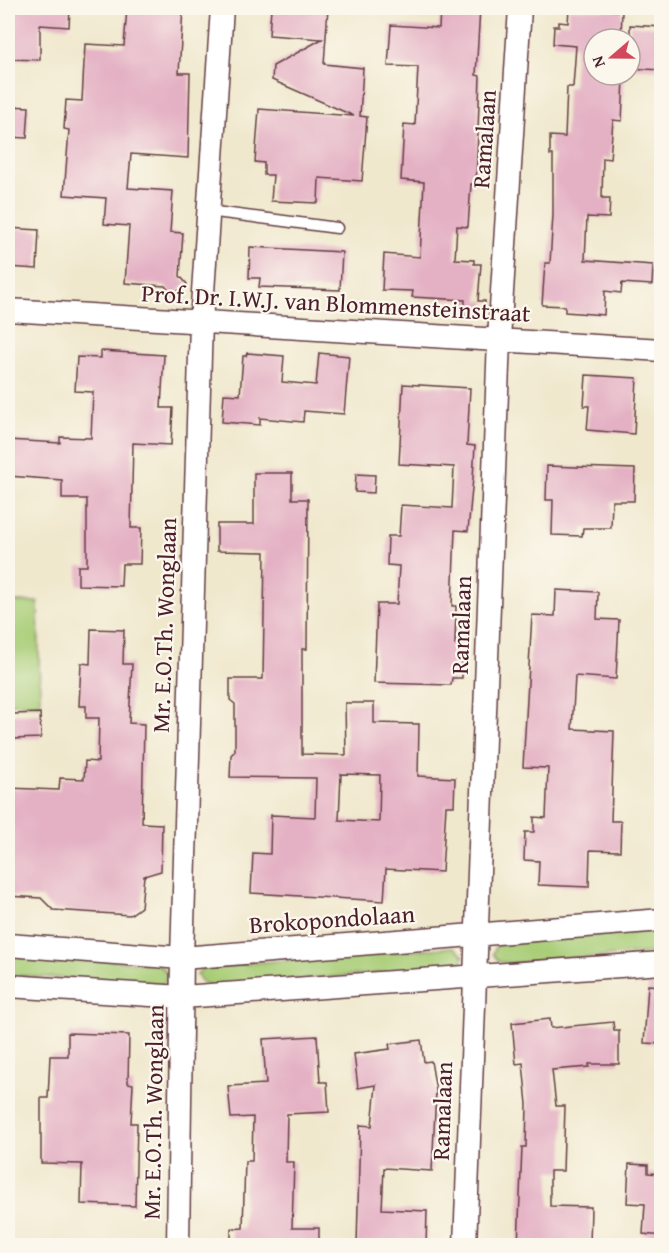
<svg xmlns="http://www.w3.org/2000/svg" width="669" height="1253" font-family="'Gentium Book Plus',serif">
	<style>
		.green { fill: #a9cd77; stroke: #7a7651; stroke-width: 1.5 }
		.building { fill: #e4b1c4; fill-rule: evenodd }
		.lines { fill: none; stroke-linecap: round; stroke-linejoin: round }
		.service-casing { stroke: #633d43; stroke-width: 13 }
		.minor-casing { stroke: #633d43; stroke-width: 25 }
		.service { stroke: #fff; stroke-width: 10 }
		.minor { stroke: #fff; stroke-width: 22 }
		.labels { text-anchor: middle; dominant-baseline: central; stroke-width: 4.5; stroke-linejoin: round; paint-order: stroke }
		.street-label { font-size: 24px; fill: #4a1f2b; stroke: #fbf7ec }
	</style>
	<rect width="100%" height="100%" fill="#fbf7ec"/>
	<filter id="ink" filterUnits="userSpaceOnUse"><feTurbulence type="fractalNoise" baseFrequency=".0167" numOctaves="2"/><feDisplacementMap in="SourceGraphic" scale="12" xChannelSelector="R" yChannelSelector="G"/><feConvolveMatrix kernelMatrix="1 2 1 2 8 2 1 2 1" color-interpolation-filters="sRGB"/></filter>
	<filter id="wash" filterUnits="userSpaceOnUse"><feTurbulence type="fractalNoise" baseFrequency=".008" numOctaves="4" result="noise"/><feDisplacementMap in="SourceGraphic" scale="24" xChannelSelector="R" yChannelSelector="G"/><feGaussianBlur stdDeviation="1.35" result="paint"/><feColorMatrix in="noise" values="0 0 0 0 0 0 0 0 0 0 0 0 0 0 0 0 0 1.4 0 .05"/><feComposite in="paint" operator="in"/></filter>
	<g filter="url(#wash)">
		<rect width="100%" height="100%" fill="#f0e8cd"/>
		<!-- green -->
		<path class="green" d="M8,602H38L40,704L8,703Z
			M661,929V952L510,963L499,962L493,954L496,946L510,943Z
			M454,947L464,956L462,962L452,967L212,987L201,981L197,975L203,967Z
			M8,954L159,964L168,975L166,981L161,984L8,975Z"/>
		<g id="blocks">
			<!-- building -->
			<path class="building" d="M8,8H70L69,27L40,25V60L8,59Z
				M127,8H183L179,73H190L188,158L131,154L128,188L173,191L170,232L183,233L180,276L187,284L173,295L165,286L125,283L129,226L104,224L106,198L64,195L69,130L64,129L66,100L82,101L85,44L124,46Z
				M271,8H328L324,64L363,68L360,116L367,117L362,181L319,178L318,203L271,201L273,175H264V163L255,162L259,109L354,116L272,80L273,66L322,39L269,35Z
				M440,8H480L476,75L480,76L476,184H471L468,227L457,226L455,259L474,260V264H481L478,301H485L484,317L464,316L465,300L412,297L413,291L382,290L384,254L420,257L424,182L401,180L404,124L415,125L418,67L388,66L391,25L439,28Z
				M569,8L622,11L621,39H594V76L624,78L622,121L613,120L610,159L603,158L602,198H610L609,218L587,217L585,260L653,265L652,285L622,283L621,293L605,291L604,315L565,312V306L542,305L545,263H550L553,215V155H550V136L565,137L567,87H573L576,46L553,44L554,26H559V22L568,23Z
				M630,25L662,27L660,70L630,68Z
				M8,106L29,107L27,138L8,137Z
				M8,228L39,230L37,269L8,267Z
				M250,247L342,252L340,290L259,287L260,278H249Z
				M101,351L164,355L161,408H173L171,445L133,443L131,528H141L140,564H122L121,586L78,585V566H87V499H62V480L8,476V440L60,443V437L91,438L93,392L75,391L77,357L101,358Z
				M247,353L284,356L282,382L316,385L319,353L349,356L344,414L304,411L303,422L260,418V425L222,422L224,394L240,395L243,356H246Z
				M586,375L637,378L634,434L587,430L589,406H584Z
				M403,384L470,388L467,445L475,446L473,478L468,531L455,530L452,606H456L455,644H463L462,678H452L451,685L374,683L377,604H397L399,566L387,565L388,536H399L401,505L452,508L454,467L399,464Z
				M547,466L635,469L634,501H612L611,528H583L582,536L552,535L553,500H546Z
				M254,473H292V499H308L307,649H302V754L346,755L345,703H374V723L419,724L418,776L455,778L454,806H446L442,872L386,869L384,901L251,893L253,853L270,854L271,815L315,817L316,778L230,777L231,755L235,751V704L230,700V679H263L265,552L217,551V524H254ZM341,774L380,775L379,822L339,820Z
				M356,474L375,475L374,493L355,492Z
				M556,590L598,592L597,619L619,620L616,679L575,676L572,729L614,731L611,821H621L620,851L590,850L589,887L538,885L539,861L524,860L525,832H534V817L546,818L548,768L523,767L532,615L555,616Z
				M91,629L124,630L123,664H132L129,723L144,724L142,823L162,824L161,871L144,876L141,907L130,915L53,910L41,898L8,896V788L59,790L60,778L84,779L85,761L98,762L99,718H86V706H79L81,663L90,664Z
				M40,713L41,738L11,739L13,714Z
				M648,985L662,986V1044L644,1043Z
				M550,1019L551,1028L613,1022L614,1030H619V1064H589V1067L552,1070L556,1106H565L563,1171H550V1206L591,1207L590,1245H518L522,1147H526L527,1104L523,1063L516,1064L512,1023Z
				M68,1033L129,1035L128,1083L133,1084L131,1123H137L135,1206L81,1204L82,1164L41,1163V1098H48L50,1056H68Z
				M317,1036L320,1082H327L329,1112L287,1114L286,1162H294L292,1228H319V1245H231V1229L243,1228L245,1161H252L253,1117L231,1118L228,1086L266,1084L263,1039Z
				M421,1040L424,1062L431,1061L436,1091L432,1171L384,1168L382,1209L427,1211L426,1245H357L360,1125L372,1126L376,1085L358,1088L354,1054L390,1049L389,1044Z
				M629,1164L648,1165V1173L662,1174V1236L643,1234L645,1204L627,1203Z"/>
		</g>
	</g>
	<g filter="url(#ink)">
		<use href="#blocks" fill-opacity="0" stroke="#633d43" stroke-width="1.5"/>
		<g class="lines">
			<defs>
				<path id="service" d="M208,211L337,228"/>
				<path id="minor" d="M8,310L662,350
					M8,945L182,958L662,920
					M8,986L182,997L662,963
					M178,1246L182,958L201,322L222,8
					M465,1246L499,339L520,8"/>
			</defs>
			<!-- service casing -->
			<use href="#service" class="service-casing"/>
			<!-- minor casing -->
			<use href="#minor" class="minor-casing"/>
			<!-- service -->
			<use href="#service" class="service"/>
			<!-- minor -->
			<use href="#minor" class="minor"/>
		</g>
	</g>
	<g class="labels">
		<!-- street labels -->
		<g class="street-label">
			<text transform="translate(484 139) rotate(-86)">Ramalaan</text>
			<text transform="translate(336 303) rotate(3)">Prof. Dr. I.W.J. van Blommensteinstraat</text>
			<text transform="translate(164 625) rotate(-88)">Mr. E.O.Th. Wonglaan</text>
			<text transform="translate(461 625) rotate(-88)">Ramalaan</text>
			<text transform="translate(332 919) rotate(-4)">Brokopondolaan</text>
			<text transform="translate(442 1111) rotate(-88)">Ramalaan</text>
			<text transform="translate(153 1112) rotate(-89)">Mr. E.O.Th. Wonglaan</text>
		</g>
	</g>
	<!-- margin -->
	<rect width="669" height="1253" fill="none" stroke="#fbf7ec" stroke-width="30"/>
	<!-- north arrow -->
	<g transform="translate(612 57) rotate(250)"><circle r="28" fill="#fbf7ec" stroke="#b4a19f" stroke-width="1.5"/>
	<path d="M0-4.5L10 22L0 15L-10 22Z" fill="#d1495b"/>
	<text y="-9" font-size="16" font-weight="bold" text-anchor="middle" fill="#4a1f2b">N</text>
	</g>
</svg>
